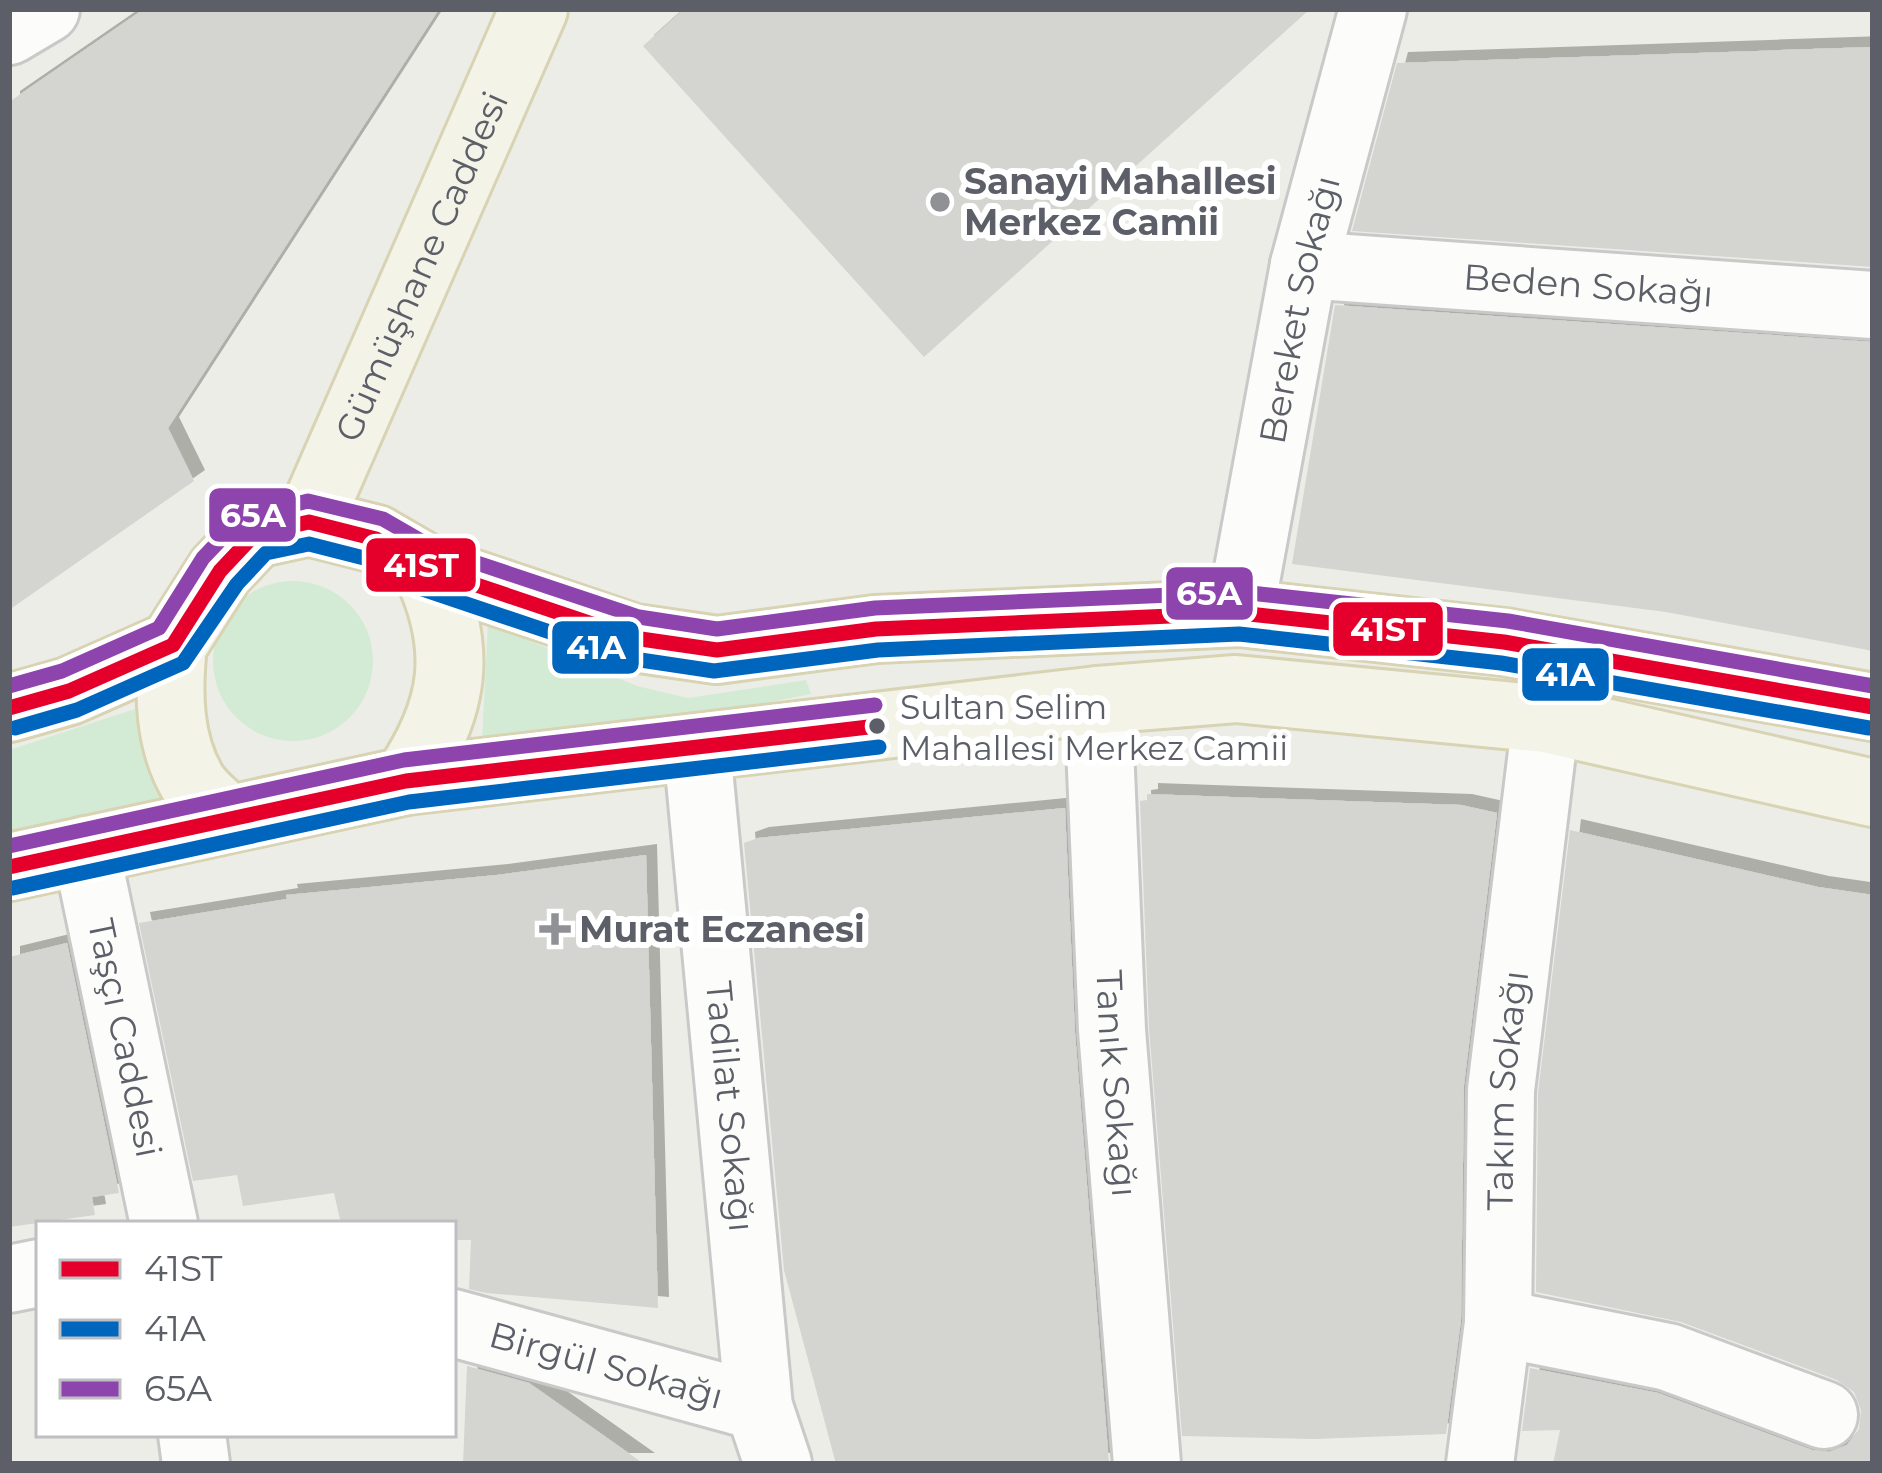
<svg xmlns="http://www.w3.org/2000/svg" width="1882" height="1473" font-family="Montserrat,sans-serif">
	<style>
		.green { fill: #d3ebd4 }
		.building { fill: #d4d4d0; filter: url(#shadow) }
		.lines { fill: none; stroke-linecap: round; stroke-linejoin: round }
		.minor-casing { stroke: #c9c9c9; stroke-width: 72 }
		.major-casing { stroke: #d8d3b3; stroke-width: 72 }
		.minor { stroke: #fcfcfb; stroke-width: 66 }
		.major { stroke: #f3f3e8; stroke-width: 66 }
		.bus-1-casing { stroke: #fff; stroke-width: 24 }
		.bus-2-casing { stroke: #fff; stroke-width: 24 }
		.bus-3-casing { stroke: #fff; stroke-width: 24 }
		.bus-1 { stroke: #e4002b; stroke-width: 15 }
		.bus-2 { stroke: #0065bd; stroke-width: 15 }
		.bus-3 { stroke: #8e44ad; stroke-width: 15 }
		.poi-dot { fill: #8f9194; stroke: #fff; stroke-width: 4.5 }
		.bus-dot { fill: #5c5f67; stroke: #fff; stroke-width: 4.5 }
		.labels { text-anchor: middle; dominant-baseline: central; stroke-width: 12; stroke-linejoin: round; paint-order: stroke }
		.bus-label { font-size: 33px; fill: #5c5f67; stroke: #fff; text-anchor: start }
		.poi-label { font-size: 36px; font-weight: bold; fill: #5c5f67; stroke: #fff; text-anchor: start }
		.street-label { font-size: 36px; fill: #5c5f67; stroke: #fff }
		.line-badge { stroke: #fff; stroke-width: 4.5 }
		.badge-label { font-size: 33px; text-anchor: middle; font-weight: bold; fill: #fff }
	</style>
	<defs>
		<filter id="shadow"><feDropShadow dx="11" dy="-11" stdDeviation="0" flood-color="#0004"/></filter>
	</defs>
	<rect width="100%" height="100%" fill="#edede7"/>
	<!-- green -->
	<path class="green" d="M213 661a80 80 0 1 1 160 0a80 80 0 1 1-160 0Z
		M488,623L637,686L688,698L806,680L811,694L720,712L482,741Z
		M135,709L144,751L171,797L9,835V750Z"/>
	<!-- building -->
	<path class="building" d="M144,9H439L168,428L194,481L9,610V102Z
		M684,9H1310L924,357L643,46Z
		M1873,47V267L1352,231L1397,63Z
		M1335,305L1873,342V651L1666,612L1292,564Z
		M1147,794L1461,805L1497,813L1464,1085L1461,1320L1446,1434L1314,1439L1182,1436L1149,1028L1140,801L1147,800Z
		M1065,808L1075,1033L1109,1464H836L784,1270L744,843L758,838Z
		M1570,830L1818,887L1873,895V1464H1553L1560,1430L1522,1431L1530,1368L1658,1393L1812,1450L1829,1452L1847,1445L1859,1429L1861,1410L1854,1392L1837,1380L1681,1322L1536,1292L1538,1093Z
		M646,855L658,1308L486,1293L469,1289L471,1240H453V1224H341L334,1193L243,1206L237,1175L193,1181L139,923L287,899L286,895L497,875Z
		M67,943L119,1193L92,1197L95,1215L9,1227V957Z
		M467,1366L529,1383L644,1464H463Z"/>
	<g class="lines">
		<defs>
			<g id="minor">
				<path d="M9,31L46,9"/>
				<path id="s1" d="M1304,265L1873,305"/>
				<path id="s2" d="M1240,613L1304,265L1373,9"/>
				<path id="s3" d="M1098,700L1112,1030L1147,1464"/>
				<path id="s4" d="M697,748L759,1407L778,1464"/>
				<path id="s5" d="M86,850L164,1224"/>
				<path d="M9,1279L39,1273"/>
				<path id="s6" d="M453,1323L759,1407"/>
				<path d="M1498,1323L1668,1357L1824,1415"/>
				<path d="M192,1434L196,1464"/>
				<path id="s7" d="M1480,1464L1498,1323L1501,1090L1546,719"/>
			</g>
			<g id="major">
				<path id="s8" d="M309,522L534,9"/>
				<path d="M173,645C168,691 168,743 194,785C202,797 217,808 227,819"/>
				<path d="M9,708L69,691L173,645L220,571L255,534L309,522L376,539L426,568L634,638L717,650L876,629L1240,613L1504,642L1873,707"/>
				<path d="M406,781C455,709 464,649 426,568"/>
				<path d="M9,867L406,781L1098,700L1236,689L1546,719L1873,793"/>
			</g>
		</defs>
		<!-- minor casing -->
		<use href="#minor" class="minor-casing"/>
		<!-- major casing -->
		<use href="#major" class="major-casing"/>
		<!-- minor -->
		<use href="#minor" class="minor"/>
		<!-- major -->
		<use href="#major" class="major"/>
		<defs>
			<path id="bus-1" d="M9,708L69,691L173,645L220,571L255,534L309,522L376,539L426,568L634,638L717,650L876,629L1240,613L1504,642L1873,707
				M9,867L406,781L877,726"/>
			<path id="bus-2" d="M15,728L77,710L183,663L237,584L266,553L309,544L368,559L419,588L627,658L714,671L878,650L1239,634L1501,663L1869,728
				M13,888L409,802L879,747"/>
			<path id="bus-3" d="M9,686L62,671L159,628L203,558L241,518L308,501L383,519L435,549L639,617L717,629L875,608L1241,592L1508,621L1873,686
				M9,846L404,760L875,705"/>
		</defs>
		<!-- bus-1 casing -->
		<use href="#bus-1" class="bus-1-casing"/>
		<!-- bus-2 casing -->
		<use href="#bus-2" class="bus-2-casing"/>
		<!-- bus-3 casing -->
		<use href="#bus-3" class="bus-3-casing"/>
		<!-- bus-1 -->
		<use href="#bus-1" class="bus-1"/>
		<!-- bus-2 -->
		<use href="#bus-2" class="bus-2"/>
		<!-- bus-3 -->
		<use href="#bus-3" class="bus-3"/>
	</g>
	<!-- markers -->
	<g class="poi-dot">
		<circle cx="940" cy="202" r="12"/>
		<path d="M549 911h12v12h12v12h-12v12h-12v-12h-12v-12h12z"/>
	</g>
	<circle class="bus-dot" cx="877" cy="726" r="10"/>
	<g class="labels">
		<!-- bus labels -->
		<g class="bus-label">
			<text x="900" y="707">Sultan Selim<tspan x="900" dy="41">Mahallesi Merkez Camii</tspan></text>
		</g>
		<!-- poi labels -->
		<g class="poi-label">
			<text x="964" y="181">Sanayi Mahallesi<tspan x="964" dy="41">Merkez Camii</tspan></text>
			<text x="579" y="929">Murat Eczanesi</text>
		</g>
		<!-- street labels -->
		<g class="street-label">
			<text stroke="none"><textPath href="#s8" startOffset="279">Gümüşhane Caddesi</textPath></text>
			<text stroke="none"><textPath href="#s1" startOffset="285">Beden Sokağı</textPath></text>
			<text stroke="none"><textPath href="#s2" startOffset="309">Bereket Sokağı</textPath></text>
			<text stroke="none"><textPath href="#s5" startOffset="192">Taşçı Caddesi</textPath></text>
			<text stroke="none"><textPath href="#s3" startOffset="384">Tanık Sokağı</textPath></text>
			<text stroke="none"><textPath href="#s7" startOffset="375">Takım Sokağı</textPath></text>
			<text stroke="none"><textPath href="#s4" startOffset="360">Tadilat Sokağı</textPath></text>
			<text stroke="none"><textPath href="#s6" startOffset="159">Birgül Sokağı</textPath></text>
		</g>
	</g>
	<g class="line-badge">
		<rect x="207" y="486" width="91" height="58" rx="12" fill="#8e44ad"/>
		<rect x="364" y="536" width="114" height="58" rx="12" fill="#e4002b"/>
		<rect x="1164" y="565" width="91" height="57" rx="12" fill="#8e44ad"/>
		<rect x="1331" y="600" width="114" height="58" rx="12" fill="#e4002b"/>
		<rect x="550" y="619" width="91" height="57" rx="12" fill="#0065bd"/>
		<rect x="1520" y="646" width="91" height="57" rx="12" fill="#0065bd"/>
	</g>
	<g class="badge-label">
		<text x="253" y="527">65A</text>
		<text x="421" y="577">41ST</text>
		<text x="1209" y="605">65A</text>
		<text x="1388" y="641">41ST</text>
		<text x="596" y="659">41A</text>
		<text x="1565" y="686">41A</text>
	</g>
	<!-- border -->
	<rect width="1882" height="1473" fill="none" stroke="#5c5f67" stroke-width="24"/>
	<!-- legend -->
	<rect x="36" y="1221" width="420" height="216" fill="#ffffff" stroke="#bebfc2" stroke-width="3"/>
	<rect x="60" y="1260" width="60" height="18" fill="#e4002b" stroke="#bebfc2" stroke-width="3"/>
	<text x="144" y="1281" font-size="36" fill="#5c5f67">41ST</text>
	<rect x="60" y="1320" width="60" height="18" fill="#0065bd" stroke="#bebfc2" stroke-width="3"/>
	<text x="144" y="1341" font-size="36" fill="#5c5f67">41A</text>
	<rect x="60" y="1380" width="60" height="18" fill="#8e44ad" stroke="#bebfc2" stroke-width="3"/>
	<text x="144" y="1401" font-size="36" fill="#5c5f67">65A</text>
</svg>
